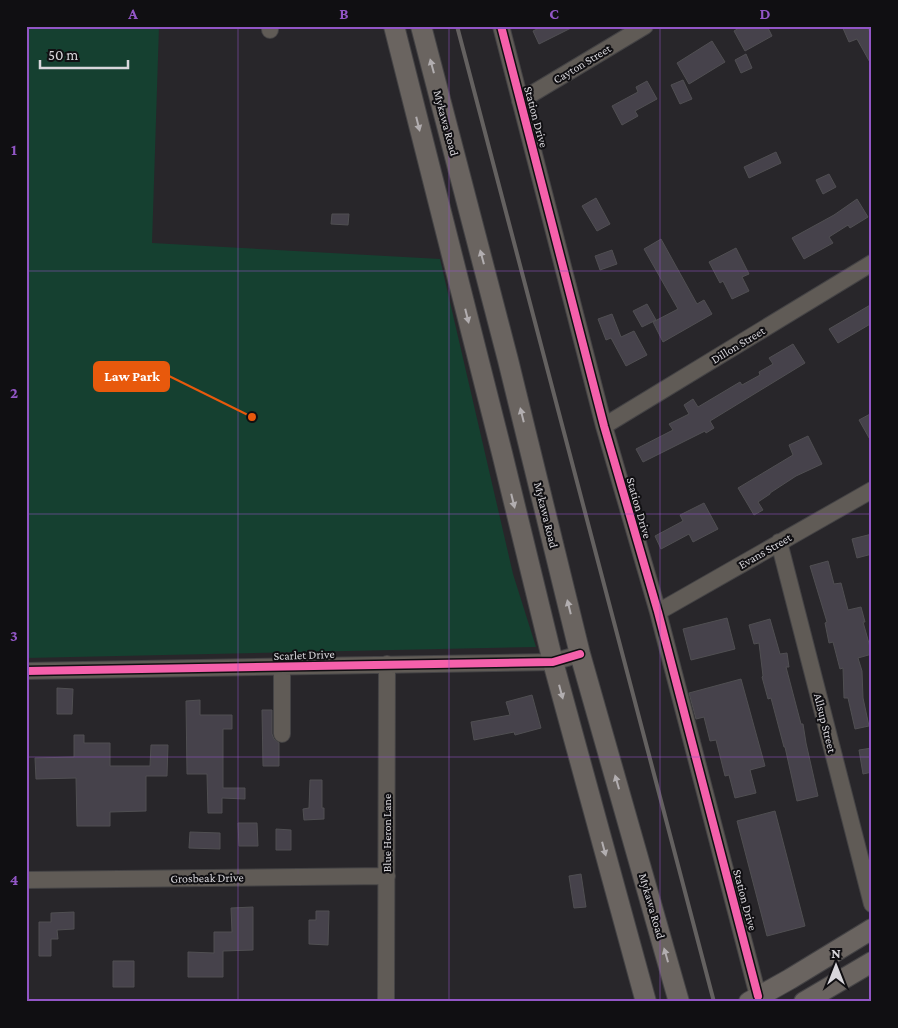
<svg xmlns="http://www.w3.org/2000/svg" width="898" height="1028" font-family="'Crimson Pro',serif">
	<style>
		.green { fill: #154030 }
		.building { fill: #46424b; stroke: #504f52 }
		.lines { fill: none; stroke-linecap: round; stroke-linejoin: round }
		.minor-casing { stroke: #444345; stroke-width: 18 }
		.major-casing { stroke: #444345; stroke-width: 22 }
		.minor { stroke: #605b56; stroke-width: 16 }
		.major { stroke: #6a6460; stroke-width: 20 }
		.rail { stroke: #646160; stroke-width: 4 }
		.cycleway-casing { stroke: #100f12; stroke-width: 11 }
		.cycleway { stroke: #f560ab; stroke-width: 8 }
		.oneway { fill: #b2aeb0 }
		.grid { fill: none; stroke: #9256c6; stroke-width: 1; stroke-opacity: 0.55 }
		.labels { text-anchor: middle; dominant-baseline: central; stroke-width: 4; stroke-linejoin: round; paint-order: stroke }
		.street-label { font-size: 12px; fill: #d8d6db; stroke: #100f12 }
		.leader { fill: none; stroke: #e8590c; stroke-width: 2 }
		.callout-dot { fill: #e8590c; stroke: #100f12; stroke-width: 2 }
		.callout { fill: #e8590c; stroke: #e8590c; stroke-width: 2 }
		.callout-label { font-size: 14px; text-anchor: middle; font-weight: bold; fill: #fff }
		.neatline { fill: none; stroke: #9256c6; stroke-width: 2 }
		.grid-label { font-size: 16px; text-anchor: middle; font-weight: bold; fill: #9256c6 }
	</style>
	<rect width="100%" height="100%" fill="#28262a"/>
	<!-- green -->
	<path class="green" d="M26,26H159L152,243L440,259L513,574L536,647L26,658Z"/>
	<!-- building -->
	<path class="building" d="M543,26H575L539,44L533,31Z
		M742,26H767L772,36L745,51L734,31Z
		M842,26H867L872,37V66L857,39L849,42Z
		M712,41L725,62L689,84L677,63Z
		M746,54L752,68L741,73L735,60Z
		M683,80L692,99L680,104L671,85Z
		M647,81L657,99L635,111L638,116L622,125L612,106L638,92L636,87Z
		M776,152L781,163L749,178L744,167Z
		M829,174L836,187L823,194L816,180Z
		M596,198L610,224L597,231L582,206Z
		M857,199L868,217L850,228L848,225L829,237L833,243L804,259L792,238L834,215Z
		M332,214H349L348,225L331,224Z
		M661,239L697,304L704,300L712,314L663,342L653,322L678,309L644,249Z
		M736,248L749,274L742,277L749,291L732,299L723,281L720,283L709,262Z
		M612,250L617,264L600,270L595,256Z
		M647,304L656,320L642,327L633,311Z
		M872,304V323L838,343L829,329Z
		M612,314L621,337L634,331L647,355L626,366L611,338L606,340L598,319Z
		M793,344L805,363L710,421L714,428L706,433L705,431L643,462L636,449L673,430L669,424L689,414L684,405L693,399L698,407L740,382L742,385L760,375L759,372L773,364L769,358Z
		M872,413V443L859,420Z
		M808,436L822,464L796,476L770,493V494L758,502L763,510L754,515L738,488L793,455L789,445Z
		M704,503L718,529L693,542L689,534L661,549L655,536L683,521L680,515Z
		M872,534V554L857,558L852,539Z
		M828,561L834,584L841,583L848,610L861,607L865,622H863L872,654L858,658L862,671L863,698L869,726L855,729L848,698H844L843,668L840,669L833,642L829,643L825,623L827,622L810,566Z
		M727,618L735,649L691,660L683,629Z
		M770,619L780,654L787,653L789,667H786L801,724H803L806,743L818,796L797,801L785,747H784L771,698L768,699L762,677L763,676L759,643L754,644L749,625Z
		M741,679L765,766L750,770L756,793L735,798L729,775L725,776L716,740L710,741L704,717L696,719L689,693Z
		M57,688L73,689L72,714H57Z
		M532,695L541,728L515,735L514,732L474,740L471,722L510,715L506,702Z
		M200,700V715H232V729H223V788H245V799L222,798V813H208L207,774H187L186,701Z
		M262,710H272V734L274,739L279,743V766H263Z
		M74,735H84V743H110V766H150L151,745H168L167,776H146V811L110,812V826H77L76,778L36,779L35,758L74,757Z
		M872,748V772L863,774L859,750Z
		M310,780H322V808H324V819L304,820L303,809L309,808Z
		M775,811L805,926L767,936L737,821Z
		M238,823H257L258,846H239Z
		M276,829L291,830V850H276Z
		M190,832L220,833V849L189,848Z
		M581,874L586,907L574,908L569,876Z
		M253,907V950L223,951V977H188V952L214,953V932H232L231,908Z
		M316,911H329L328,945L309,944V920H316Z
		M74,912V929L57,930L58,939H51V956H39V922H51V913Z
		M113,961H134V987H113Z"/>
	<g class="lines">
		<defs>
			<path id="minor" d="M501,26L604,426L658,612L758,996
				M270,30V26
				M520,101L645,26
				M604,426L872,263
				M779,542L872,904
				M658,612L872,490
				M282,667V734
				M26,671L553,662L580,654
				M26,880L387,876
				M386,1002L387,664"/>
			<path id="major" d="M394,26L502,453L553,662L646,1002
				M421,26L508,360L580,654L679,1002
				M749,1002L790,979L872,929
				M804,1002L872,962"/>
		</defs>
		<!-- minor casing -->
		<use href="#minor" class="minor-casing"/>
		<!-- major casing -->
		<use href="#major" class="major-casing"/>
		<!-- minor -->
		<use href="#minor" class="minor"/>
		<!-- major -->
		<use href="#major" class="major"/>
		<!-- rail -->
		<path class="rail" d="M457,26L714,1002"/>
		<defs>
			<path id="cycleway" d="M501,26L604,426L658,612L758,996
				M26,671L553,662L580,654"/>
		</defs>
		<!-- cycleway casing -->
		<use href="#cycleway" class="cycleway-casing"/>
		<!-- cycleway -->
		<use href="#cycleway" class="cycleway"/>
	</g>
	<!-- one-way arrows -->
	<defs><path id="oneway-solid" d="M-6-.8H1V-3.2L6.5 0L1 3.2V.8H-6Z" transform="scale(1.25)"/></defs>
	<g class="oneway">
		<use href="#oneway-solid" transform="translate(432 66) rotate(-105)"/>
		<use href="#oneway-solid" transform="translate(418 124) rotate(76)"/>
		<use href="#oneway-solid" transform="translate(482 257) rotate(-105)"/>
		<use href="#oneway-solid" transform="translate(467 316) rotate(76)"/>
		<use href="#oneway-solid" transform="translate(522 415) rotate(-104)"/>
		<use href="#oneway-solid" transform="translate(513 501) rotate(76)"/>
		<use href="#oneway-solid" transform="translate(569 607) rotate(-104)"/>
		<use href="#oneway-solid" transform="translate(561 692) rotate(75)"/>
		<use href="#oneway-solid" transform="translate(617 782) rotate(-106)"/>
		<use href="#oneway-solid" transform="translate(604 849) rotate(75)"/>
		<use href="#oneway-solid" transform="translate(666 955) rotate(-106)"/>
	</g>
	<!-- grid -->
	<path class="grid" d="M238,26V1002M449,26V1002M660,26V1002M26,271H872M26,514H872M26,757H872"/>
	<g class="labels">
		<!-- street labels -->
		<g class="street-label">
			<text transform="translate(582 64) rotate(-31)">Cayton Street</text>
			<text transform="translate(536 117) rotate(75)">Station Drive</text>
			<text transform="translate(446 123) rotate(75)">Mykawa Road</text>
			<text transform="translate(738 345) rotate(-31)">Dillon Street</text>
			<text transform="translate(639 508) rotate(74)">Station Drive</text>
			<text transform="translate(546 515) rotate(76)">Mykawa Road</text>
			<text transform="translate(765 551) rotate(-30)">Evans Street</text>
			<text transform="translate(304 655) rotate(-2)">Scarlet Drive</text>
			<text transform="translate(825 723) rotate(76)">Allsup Street</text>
			<text transform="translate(387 833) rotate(-90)">Blue Heron Lane</text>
			<text transform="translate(207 878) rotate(-1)">Grosbeak Drive</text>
			<text transform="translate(745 900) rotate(75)">Station Drive</text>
			<text transform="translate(652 906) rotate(74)">Mykawa Road</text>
		</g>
	</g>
	<!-- callouts -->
	<path class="leader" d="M252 417L169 376"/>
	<circle class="callout-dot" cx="252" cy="417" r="5"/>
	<rect class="callout" x="94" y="362" width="75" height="29" rx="5"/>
	<g class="callout-label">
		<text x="132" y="381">Law Park</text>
	</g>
	<!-- border -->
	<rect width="898" height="1028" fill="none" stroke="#100f12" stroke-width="55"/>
	<!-- north arrow -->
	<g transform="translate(836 966)" stroke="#100f12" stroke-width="4" paint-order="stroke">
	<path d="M0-4L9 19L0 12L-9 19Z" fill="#d8d6db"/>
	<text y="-8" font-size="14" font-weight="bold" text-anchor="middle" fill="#d8d6db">N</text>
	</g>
	<!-- scale -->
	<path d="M40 60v8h88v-8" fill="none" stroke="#d8d6db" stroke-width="2.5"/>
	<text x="48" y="60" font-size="15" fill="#d8d6db" stroke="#100f12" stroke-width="4" paint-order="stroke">50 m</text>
	<rect x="28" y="28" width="842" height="972" class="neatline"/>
	<g class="grid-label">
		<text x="133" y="19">A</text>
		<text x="344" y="19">B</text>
		<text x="554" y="19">C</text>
		<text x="765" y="19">D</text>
		<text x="14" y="155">1</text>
		<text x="14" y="398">2</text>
		<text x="14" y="641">3</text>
		<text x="14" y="885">4</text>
	</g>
</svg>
